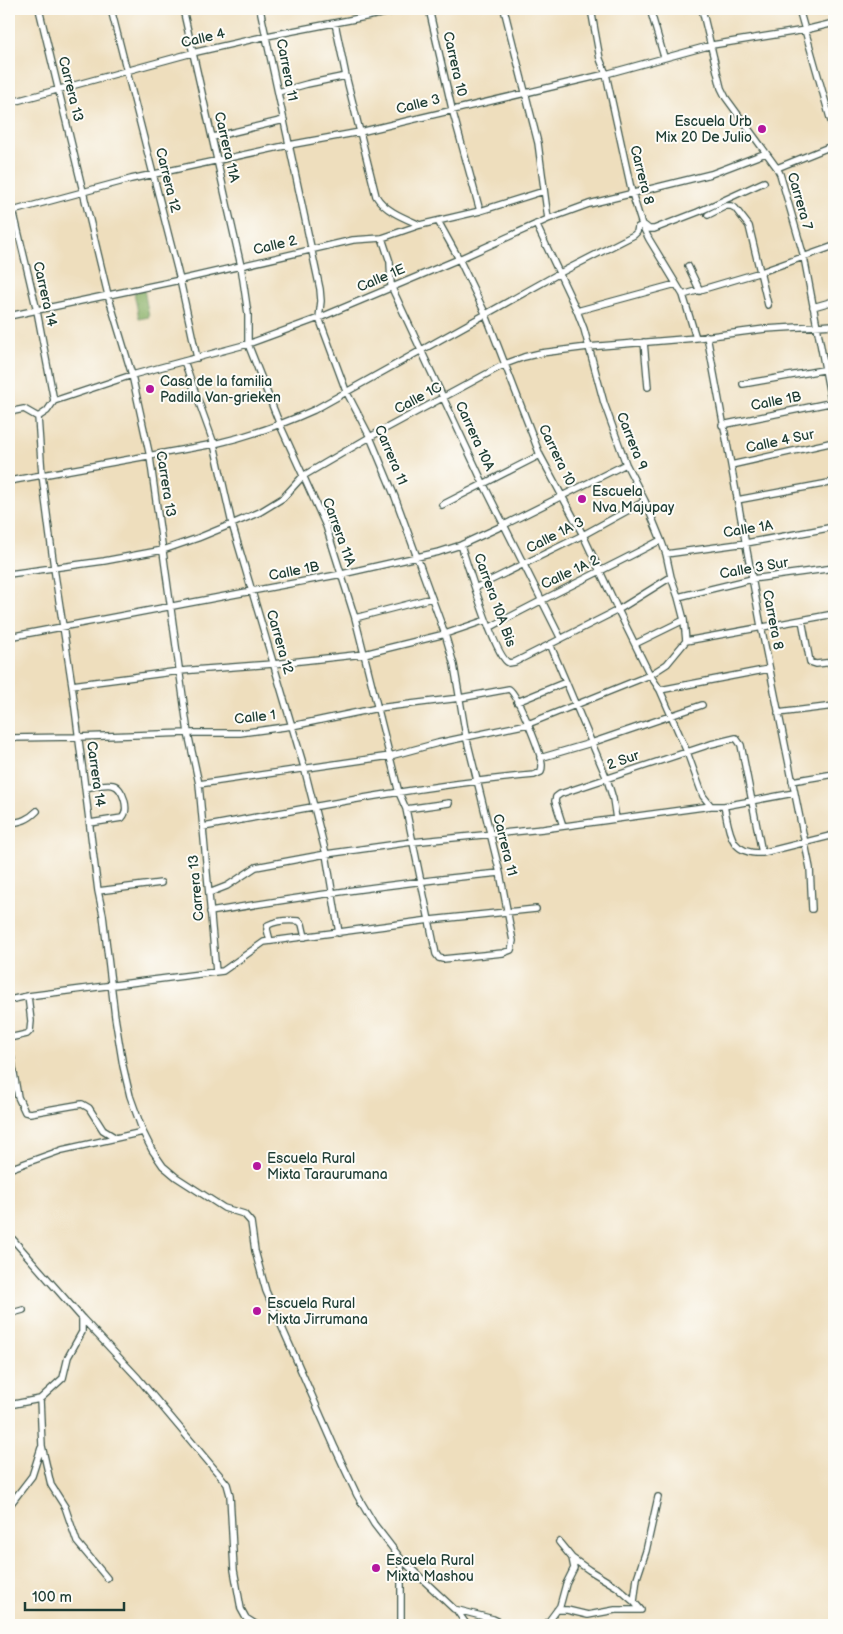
<svg xmlns="http://www.w3.org/2000/svg" width="843" height="1634" font-family="'Balsamiq Sans',sans-serif">
	<style>
		.forest { fill: #86ae64; stroke: #52764c }
		.lines { fill: none; stroke-linecap: round; stroke-linejoin: round }
		.minor-casing { stroke: #3e5549; stroke-width: 8 }
		.minor { stroke: #fff; stroke-width: 5.5 }
		.poi-dot { fill: #b5179e; stroke: #fdfcf7; stroke-width: 2 }
		.labels { text-anchor: middle; dominant-baseline: central; stroke-width: 4; stroke-linejoin: round; paint-order: stroke }
		.street-label { font-size: 14px; fill: #1f3d34; stroke: #fdfcf7 }
		.poi-label { font-size: 14px; fill: #1f3d34; stroke: #fdfcf7; text-anchor: start }
	</style>
	<rect width="100%" height="100%" fill="#fdfcf7"/>
	<filter id="ink" filterUnits="userSpaceOnUse"><feTurbulence type="fractalNoise" baseFrequency=".02" numOctaves="2"/><feDisplacementMap in="SourceGraphic" scale="10" xChannelSelector="R" yChannelSelector="G"/><feConvolveMatrix kernelMatrix="1 2 1 2 8 2 1 2 1" color-interpolation-filters="sRGB"/></filter>
	<filter id="wash" filterUnits="userSpaceOnUse"><feTurbulence type="fractalNoise" baseFrequency=".0096" numOctaves="4" result="noise"/><feDisplacementMap in="SourceGraphic" scale="20" xChannelSelector="R" yChannelSelector="G"/><feGaussianBlur stdDeviation="1.12" result="paint"/><feColorMatrix in="noise" values="0 0 0 0 0 0 0 0 0 0 0 0 0 0 0 0 0 1.4 0 .05"/><feComposite in="paint" operator="in"/></filter>
	<g filter="url(#wash)">
		<rect width="100%" height="100%" fill="#eedebd"/>
		<!-- forest -->
		<path class="forest" d="M144,289L149,317L139,319L134,292Z"/>
	</g>
	<g filter="url(#ink)">
		<g class="lines">
			<defs>
				<path id="minor" d="M39,9L108,295L132,375L150,457L188,733L199,784L216,972
					M111,9L180,280L197,358
					M183,9L241,266L248,314V344L280,425L326,526L355,618L399,793L406,809L436,954L439,958L443,959L503,953L511,950L513,941L500,873L466,736L454,665L445,634L395,497L370,437L346,391L319,318L321,301L320,289L260,9
					M429,9L452,109L480,211
					M504,9L538,143L548,219
					M591,9L600,59L606,74L632,193L642,225L649,239L683,295L696,338
					M650,9L664,57
					M702,9L721,88L726,98L777,168L780,174L804,257L834,417
					M799,9L834,132
					M335,23L346,76L376,196C385,211 404,218 420,225
					M278,92L307,84L346,76
					M9,103L192,53L267,36L406,9
					M213,137L284,120
					M777,168L834,145
					M9,193L37,311L54,401
					M9,212L131,179L289,145L360,132L606,74L712,45L805,30L834,23
					M708,215L726,206H731L735,208L749,226L768,305
					M438,221L459,259L486,315L540,455L583,535L618,610L650,675L660,690L687,752L703,796L711,806H724C730,832 729,854 762,853L834,835
					M536,224L577,311L584,329L604,403L626,464L645,501L661,540L666,554L671,577L678,597L684,620L686,641
					M382,238L390,262L391,286L484,485L561,639
					M688,266L700,291
					M683,295L761,272L834,246
					M813,307L834,301
					M577,311L676,284
					M9,316L180,280L353,240L382,238L420,225L480,211L544,191
					M707,336L761,626L810,868L812,909
					M644,342L648,387
					M184,361L214,444L232,524L304,767L326,854L339,933
					M743,384L834,368
					M9,412L24,409L38,417
					M38,417L42,475L54,568L72,685L98,891L103,915L115,1017L123,1066L130,1096L143,1132L152,1150L163,1166L176,1177L224,1208L244,1214L251,1222L255,1251L266,1291L335,1448L357,1495L374,1524L401,1559L454,1609L493,1619L506,1625
					M38,417L47,411L54,401L132,375L248,344L319,318L459,259L548,219L589,204L711,174L766,153
					M722,425L834,402
					M731,465L834,442
					M9,481L214,444C249,436 281,425 314,410L558,274L634,235L637,232L638,227L644,225L649,229H654L698,212L764,182
					M737,500L834,482
					M442,505L540,455
					M461,545C467,563 495,658 509,663L515,662L618,610L671,577
					M666,554L746,543L834,527
					M9,574L104,561L163,550L198,538L232,524L260,512L283,498L303,476L370,437L505,364L524,357L541,353L588,347L696,338L765,329L834,325
					M475,588L583,535L645,501
					M678,597L752,579L834,568
					M355,618L432,598
					M802,620L810,662L816,664L834,662
					M489,628C546,597 604,570 661,540
					M9,637L342,574L439,552L461,545L504,525L626,464
					M686,641L834,614
					M550,644L607,779L613,799L616,819
					M635,644L684,620
					M72,685L180,671L273,664L364,654L445,634L486,620
					M660,690L769,669
					M517,702L566,682
					M778,713L834,706
					M9,738L78,737L188,733H240L292,726L378,708L460,698L509,689C518,695 541,753 542,765C542,768 542,769 541,772L534,775C423,785 312,807 203,827
					M540,758L591,743L702,705
					M792,781L834,774
					M199,784L390,756L438,743L528,724L650,675L667,664L686,641
					M85,788C93,787 104,783 113,785C123,787 130,810 122,818L90,823
					M724,806L794,793
					M406,809L449,803
					M9,823C21,822 28,820 37,811
					M563,826L555,801L556,797L560,794L711,744L736,738L741,745L762,853
					M98,891L161,883
					M209,893L227,886L256,867L326,854L412,842L543,829L711,806
					M210,912C306,896 403,882 500,873
					M270,941L267,929L268,925C276,921 289,920 299,921L302,924L305,937
					M9,1000L28,996L223,971L264,942L430,920L536,909
					M9,1038L27,1034L30,1031L31,1021L28,996
					M9,1044L18,1097L25,1112L30,1113L82,1104L89,1108L103,1130L116,1138
					M9,1169L62,1150L143,1132
					M9,1235L82,1318L138,1378L227,1484L230,1495L234,1570L241,1609L246,1618L257,1625
					M9,1314L23,1310
					M40,1399L42,1446L51,1485L65,1507L77,1542L107,1578
					M9,1405L40,1399L63,1378L68,1357L82,1332V1318
					M9,1506L32,1476L41,1448
					M572,1558L589,1570L617,1587L634,1602L637,1578L646,1551L658,1497
					M557,1610H567L588,1615L615,1610H641L634,1602
					M457,1611L467,1625
					M401,1625V1559
					M546,1625L560,1606L566,1584L574,1568L572,1558L559,1542"/>
			</defs>
			<!-- minor casing -->
			<use href="#minor" class="minor-casing"/>
			<!-- minor -->
			<use href="#minor" class="minor"/>
		</g>
	</g>
	<!-- markers -->
	<g class="poi-dot">
		<circle cx="762" cy="129" r="5"/>
		<circle cx="150" cy="389" r="5"/>
		<circle cx="582" cy="499" r="5"/>
		<circle cx="257" cy="1166" r="5"/>
		<circle cx="257" cy="1311" r="5"/>
		<circle cx="376" cy="1568" r="5"/>
	</g>
	<g class="labels">
		<!-- street labels -->
		<g class="street-label">
			<text transform="translate(203 38) rotate(-13)">Calle 4</text>
			<text transform="translate(455 64) rotate(77)">Carrera 10</text>
			<text transform="translate(287 70) rotate(79)">Carrera 11</text>
			<text transform="translate(71 89) rotate(76)">Carrera 13</text>
			<text transform="translate(418 104) rotate(-14)">Calle 3</text>
			<text transform="translate(227 147) rotate(77)">Carrera 11A</text>
			<text transform="translate(642 175) rotate(76)">Carrera 8</text>
			<text transform="translate(168 180) rotate(76)">Carrera 12</text>
			<text transform="translate(800 201) rotate(74)">Carrera 7</text>
			<text transform="translate(275 245) rotate(-13)">Calle 2</text>
			<text transform="translate(381 278) rotate(-23)">Calle 1E</text>
			<text transform="translate(45 294) rotate(77)">Carrera 14</text>
			<text transform="translate(418 398) rotate(-28)">Calle 1C</text>
			<text transform="translate(776 401) rotate(-11)">Calle 1B</text>
			<text transform="translate(475 436) rotate(65)">Carrera 10A</text>
			<text transform="translate(632 441) rotate(68)">Carrera 9</text>
			<text transform="translate(780 441) rotate(-12)">Calle 4 Sur</text>
			<text transform="translate(391 455) rotate(67)">Carrera 11</text>
			<text transform="translate(557 455) rotate(64)">Carrera 10</text>
			<text transform="translate(166 484) rotate(81)">Carrera 13</text>
			<text transform="translate(748 529) rotate(-9)">Calle 1A</text>
			<text transform="translate(339 532) rotate(70)">Carrera 11A</text>
			<text transform="translate(555 535) rotate(-27)">Calle 1A 3</text>
			<text transform="translate(754 568) rotate(-10)">Calle 3 Sur</text>
			<text transform="translate(294 571) rotate(-11)">Calle 1B</text>
			<text transform="translate(570 572) rotate(-25)">Calle 1A 2</text>
			<text transform="translate(495 600) rotate(70)">Carrera 10A Bis</text>
			<text transform="translate(773 620) rotate(79)">Carrera 8</text>
			<text transform="translate(280 642) rotate(74)">Carrera 12</text>
			<text transform="translate(255 717) rotate(-6)">Calle 1</text>
			<text transform="translate(623 760) rotate(-19)">2 Sur</text>
			<text transform="translate(96 774) rotate(82)">Carrera 14</text>
			<text transform="translate(505 845) rotate(76)">Carrera 11</text>
			<text transform="translate(196 888) rotate(-95)">Carrera 13</text>
		</g>
		<!-- poi labels -->
		<g class="poi-label">
			<text x="752" y="121" text-anchor="end">Escuela Urb<tspan x="752" dy="16">Mix 20 De Julio</tspan></text>
			<text x="160" y="381">Casa de la familia<tspan x="160" dy="16">Padilla Van-grieken</tspan></text>
			<text x="592" y="491">Escuela<tspan x="592" dy="16">Nva Majupay</tspan></text>
			<text x="267" y="1158">Escuela Rural<tspan x="267" dy="16">Mixta Taraurumana</tspan></text>
			<text x="267" y="1303">Escuela Rural<tspan x="267" dy="16">Mixta Jirrumana</tspan></text>
			<text x="386" y="1560">Escuela Rural<tspan x="386" dy="16">Mixta Mashou</tspan></text>
		</g>
	</g>
	<!-- margin -->
	<rect width="843" height="1634" fill="none" stroke="#fdfcf7" stroke-width="30"/>
	<!-- scale -->
	<path d="M25 1602v8h99v-8" fill="none" stroke="#1f3d34" stroke-width="2.5"/>
	<text x="32" y="1602" font-size="15" fill="#1f3d34" stroke="#fdfcf7" stroke-width="4" paint-order="stroke">100 m</text>
</svg>
